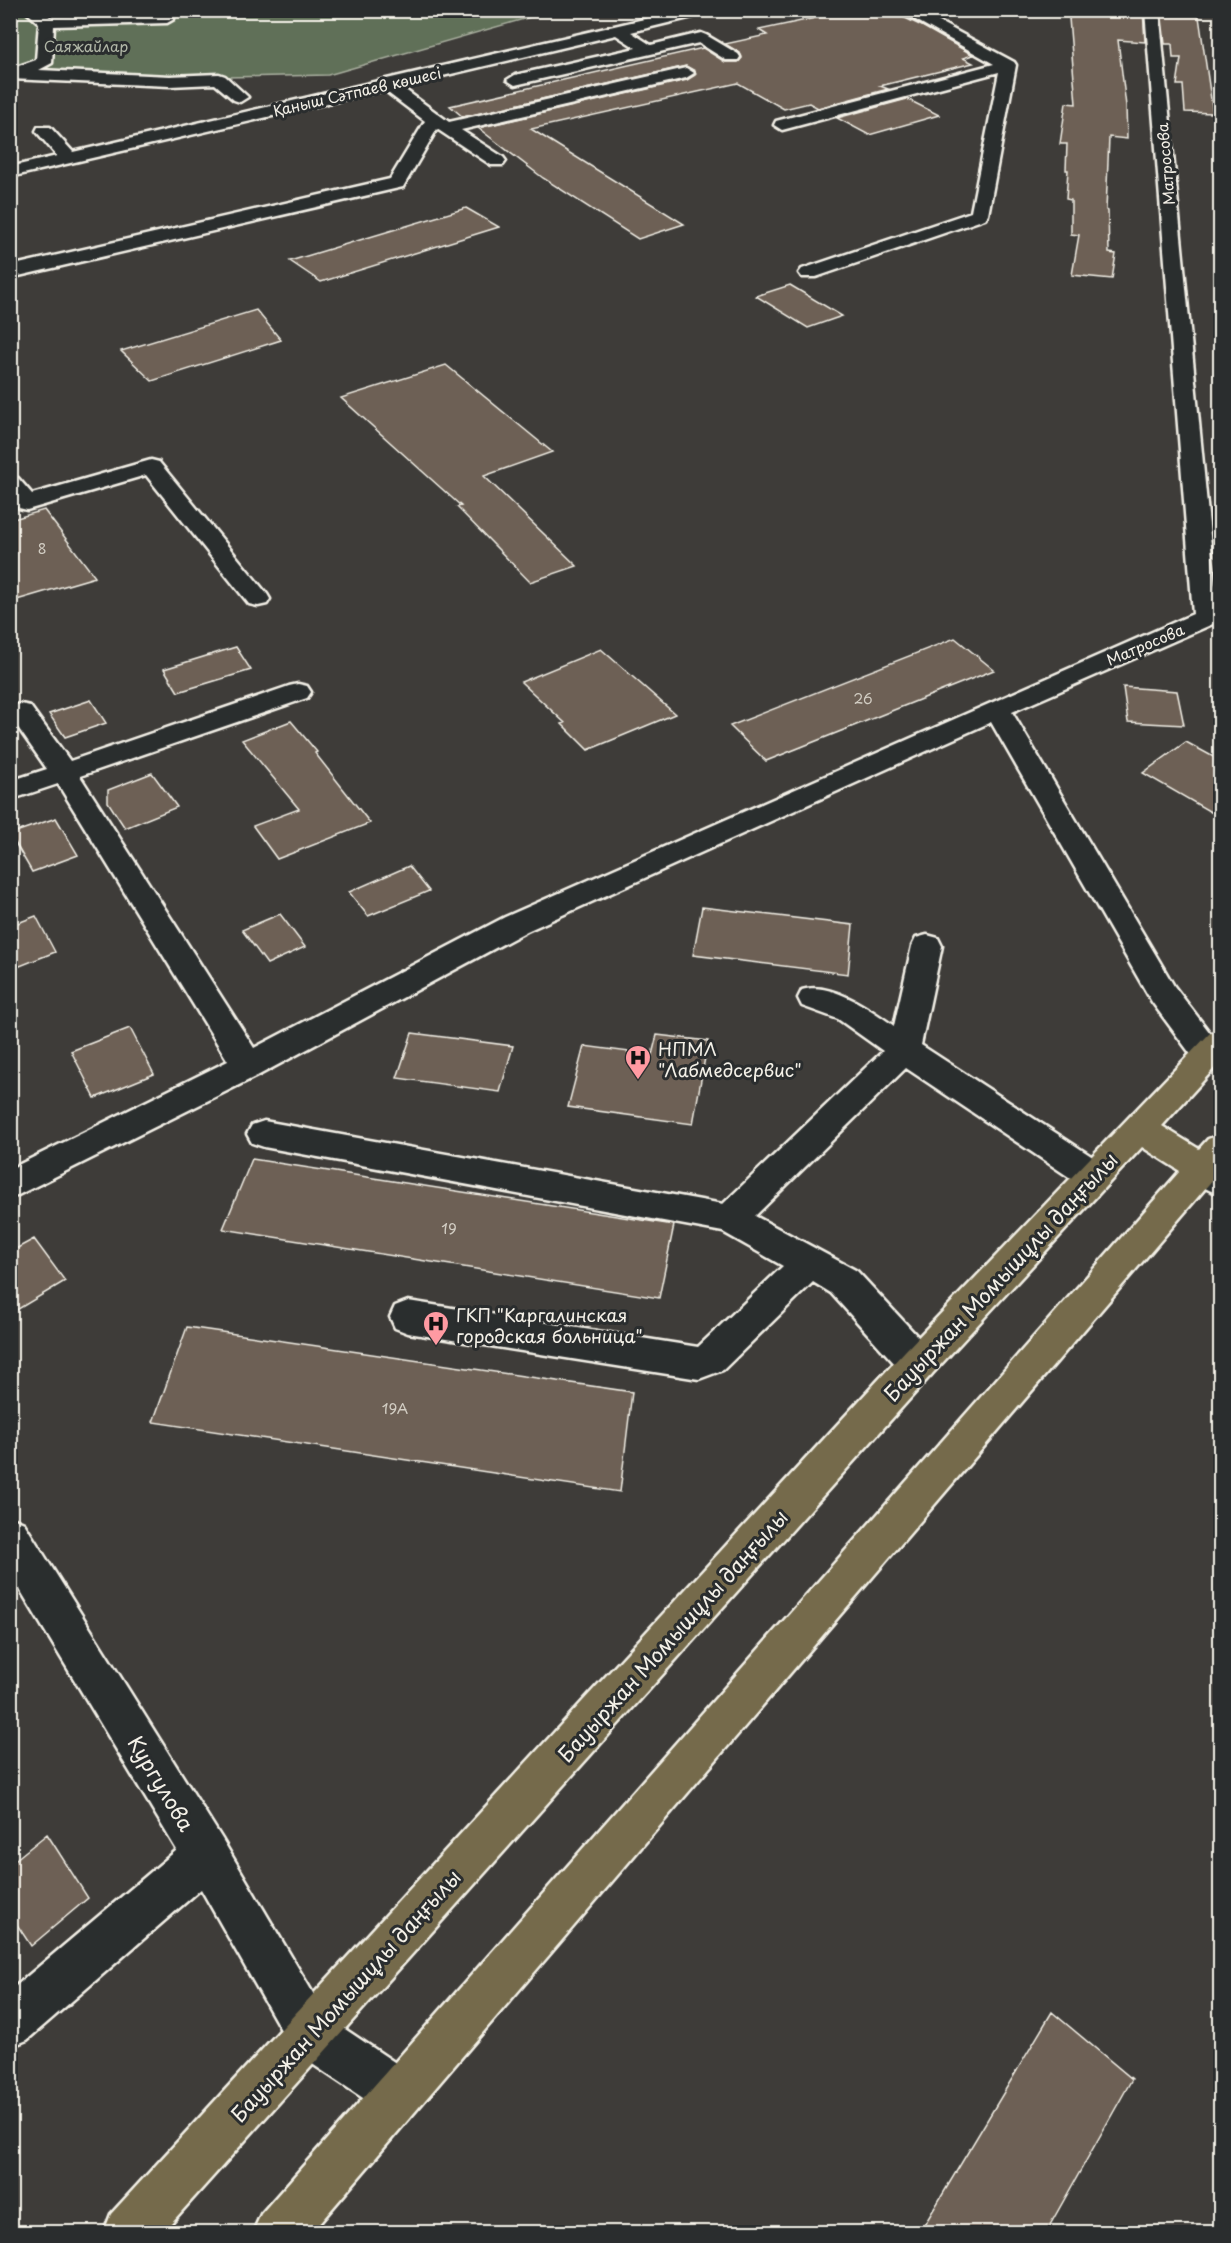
<svg xmlns="http://www.w3.org/2000/svg" width="1231" height="2243" font-family="'Playpen Sans',sans-serif">
	<style>
		.green { fill: #607058; stroke: #aab0a0; stroke-width: 1.5 }
		.building { fill: #6d6054; stroke: #f4f1e8; stroke-width: 1.5 }
		.lines { fill: none; stroke-linecap: round; stroke-linejoin: round }
		.minor-casing { stroke: #f4f1e8; stroke-width: 5 }
		.major-casing { stroke: #f4f1e8; stroke-width: 5 }
		.minor { fill: #2a2d2e; fill-rule: evenodd }
		.major { fill: #746b4b; fill-rule: evenodd }
		.labels { text-anchor: middle; dominant-baseline: central; stroke-width: 6; stroke-linejoin: round; paint-order: stroke }
		.far-number-label { font-size: 14px; fill: #d2cdc3 }
		.far-park-label { font-size: 15px; fill: #b1b7a7; stroke: #2a2d2e }
		.far-street-label { font-size: 15px; fill: #f4f1e8; stroke: #2a2d2e }
		.number-label { font-size: 15px; fill: #d2cdc3 }
		.poi-label { font-size: 18px; fill: #f4f1e8; stroke: #2a2d2e; text-anchor: start }
		.near-street-label { font-size: 21px; fill: #f4f1e8; stroke: #2a2d2e }
	</style>
	<rect width="100%" height="100%" fill="#3e3c39"/>
	<filter id="ink" filterUnits="userSpaceOnUse"><feTurbulence type="fractalNoise" baseFrequency=".0167" numOctaves="2"/><feDisplacementMap in="SourceGraphic" scale="12" xChannelSelector="R" yChannelSelector="G"/><feConvolveMatrix kernelMatrix="1 2 1 2 8 2 1 2 1" color-interpolation-filters="sRGB"/></filter>
	<g filter="url(#ink)">
		<!-- green -->
		<path class="green" d="M10,11H552L328,75L29,81L11,80Z"/>
		<!-- building -->
		<path class="building" d="M853,10H888L922,26L973,55L963,58L973,63L880,86L888,89L818,108L809,103L784,109L738,83L531,129L684,224L638,239L543,178L478,128L687,80L695,75V71L686,66L463,117L450,106L703,48L725,62H738L742,58L740,53L725,44L767,35L759,30Z
			M1099,10H1143L1145,42L1118,40L1126,106L1127,139L1109,137L1106,210L1108,211L1109,253L1116,254L1112,279L1072,275L1079,235L1071,234V200L1066,199L1068,170H1066L1067,144H1060L1066,103L1076,104L1069,18Z
			M1161,10H1198L1213,113L1185,112L1183,85H1177L1181,58H1173L1172,44H1165Z
			M907,99L939,115L869,135L837,118Z
			M466,208L499,227L321,282L290,261Z
			M790,285L842,316L808,328L756,296Z
			M256,310L281,340L152,381L121,351Z
			M446,365L552,452L484,476L577,566L530,582L457,507L461,506L341,398Z
			M44,510L95,577L10,602V520Z
			M955,638L994,670L766,761L730,726Z
			M236,647L251,670L178,692L164,669Z
			M601,649L675,714L588,750L562,724L565,723L521,682Z
			M1123,687L1177,691L1184,725L1128,722Z
			M91,700L106,723L65,737L49,714Z
			M291,721L317,752L315,753L370,823L277,859L253,826L299,809L242,740Z
			M1186,742L1221,761V818L1143,773Z
			M152,773L177,807L125,828L108,802V790Z
			M56,818L78,855L32,872L10,834Z
			M409,866L429,891L368,916L349,892Z
			M702,907L853,925L848,974L693,955Z
			M280,914L305,947L267,964L242,930Z
			M36,916L55,952L10,970V926Z
			M130,1028L154,1074L95,1098L71,1051Z
			M412,1033L513,1046L500,1092L397,1078Z
			M657,1035L708,1041L693,1124L568,1107L584,1046L652,1055Z
			M252,1159L674,1225L659,1298L223,1229Z
			M34,1239L65,1281L10,1314V1252Z
			M187,1327L632,1392L620,1492L153,1422Z
			M47,1834L88,1898L31,1946L10,1914V1864Z
			M1052,2012L1132,2079L1046,2232H920Z"/>
		<g class="lines">
			<defs>
				<path id="minor" d="M24,10H42L50,17L167,15L174,19L167,23L54,26L52,63L39,70L170,76L219,74L225,76L248,97L240,102L234,100L215,84L170,86L10,79V69L36,60L39,23Z
					M683,10H711L709,13L631,32L651,45L701,33L706,35L738,54L740,57L738,60H726L699,43L515,85L507,80L515,75L636,48L616,35L400,86L449,122L686,68L694,73L686,78L461,130L503,157L506,161L503,165H491L437,129L403,187L10,278V266L390,179L425,121L384,90L10,177V167L57,156L36,131L38,127H50L73,152Z
					M898,10H917L1014,62L1016,65L988,215L985,219L816,277H802L799,273L802,269L971,212L999,72L782,130L774,125L776,121L994,64Z
					M1145,10H1159L1218,618L1215,623L1012,712L1174,986L1220,1046V1064L1209,1067L1198,1064L1152,1002L991,722L527,931L259,1075L10,1199V1169L228,1061L58,784L10,800V781L47,769L10,716L12,706L21,704L30,706L70,761L289,686L298,684L307,686L311,692L307,698L80,776L254,1048L505,917L1193,614Z
					M151,460L159,462L267,594L270,599L267,604L258,606L249,604L146,475L27,510L19,508L10,498V476L18,478L32,494Z
					M927,935L938,938L942,946L921,1045L1105,1165L1110,1175L1105,1185L1093,1189L1081,1185L906,1068L755,1216L857,1271L931,1351L936,1363L931,1375L918,1379L905,1375L831,1293L813,1282L723,1370L699,1379L408,1333L395,1328L390,1317L395,1306L408,1301L698,1347L783,1266L723,1232L264,1147L252,1143L247,1134L252,1125L264,1121L723,1204L883,1051L838,1019L802,1006L798,998L802,990C831,981 871,1010 894,1026L912,946L916,938Z
					M1202,1154L1220,1163V1194C1206,1190 1192,1182 1185,1168L1190,1158Z
					M10,1517L24,1523L222,1839L327,2017L415,2076L422,2093L415,2110L398,2117L381,2110L293,2051L201,1889L27,2040L10,2047V1991L177,1850L10,1573Z"/>
				<path id="major" d="M1220,1030V1062L1162,1126L1199,1149L1208,1139L1220,1135V1171L312,2232H253L261,2214L1180,1171L1142,1147L931,1375L163,2232H104L111,2214L905,1351L1209,1034Z"/>
			</defs>
			<!-- minor casing -->
			<use href="#minor" class="minor-casing"/>
			<!-- major casing -->
			<use href="#major" class="major-casing"/>
			<!-- minor -->
			<use href="#minor" class="minor"/>
			<!-- major -->
			<use href="#major" class="major"/>
		</g>
	</g>
	<!-- icons -->
	<defs>
		<symbol id="hospital-pin" viewBox="-11 -11 22 30"><path d="M0 17L-7.5 6A9.5 9.5 0 1 1 7.5 6Z" fill="#ff9aa2" stroke="#2a2d2e"/><path d="M-5-5h3v3.5h4V-5h3V5h-3V1.5h-4V5h-3Z" fill="#111"/></symbol>
	</defs>
	<g fill-rule="evenodd">
		<use href="#hospital-pin" x="623" y="1043" width="30" height="40"/>
		<use href="#hospital-pin" x="421" y="1309" width="30" height="40"/>
	</g>
	<g class="labels">
		<!-- far-number labels -->
		<g class="far-number-label">
			<text x="42" y="548">8</text>
			<text x="863" y="698">26</text>
		</g>
		<!-- far-park labels -->
		<g class="far-park-label">
			<text x="86" y="45">Саяжайлар</text>
		</g>
		<!-- far-street labels -->
		<g class="far-street-label">
			<text transform="translate(357 91) rotate(-13)">Қаныш Сәтпаев көшесі</text>
			<text transform="translate(1165 164) rotate(-95)">Матросова</text>
			<text transform="translate(1145 644) rotate(-23)">Матросова</text>
		</g>
		<!-- number labels -->
		<g class="number-label">
			<text x="449" y="1227">19</text>
			<text x="395" y="1407">19А</text>
		</g>
		<!-- poi labels -->
		<g class="poi-label">
			<text x="658" y="1048">НПМЛ<tspan x="658" dy="21">"Лабмедсервис"</tspan></text>
			<text x="456" y="1314">ГКП "Каргалинская<tspan x="456" dy="21">городская больница"</tspan></text>
		</g>
		<!-- near-street labels -->
		<g class="near-street-label">
			<text transform="translate(1000 1276) rotate(-47)">Бауыржан Момышұлы даңғылы</text>
			<text transform="translate(672 1635) rotate(-48)">Бауыржан Момышұлы даңғылы</text>
			<text transform="translate(162 1783) rotate(59)">Кургулова</text>
			<text transform="translate(345 1995) rotate(-48)">Бауыржан Момышұлы даңғылы</text>
		</g>
	</g>
	<!-- margin -->
	<rect width="1231" height="2243" fill="none" stroke="#2a2d2e" stroke-width="36"/>
	<rect x="18" y="18" width="1195" height="2207" fill="none" stroke="#f4f1e8" stroke-width="2" filter="url(#ink)"/>
</svg>
